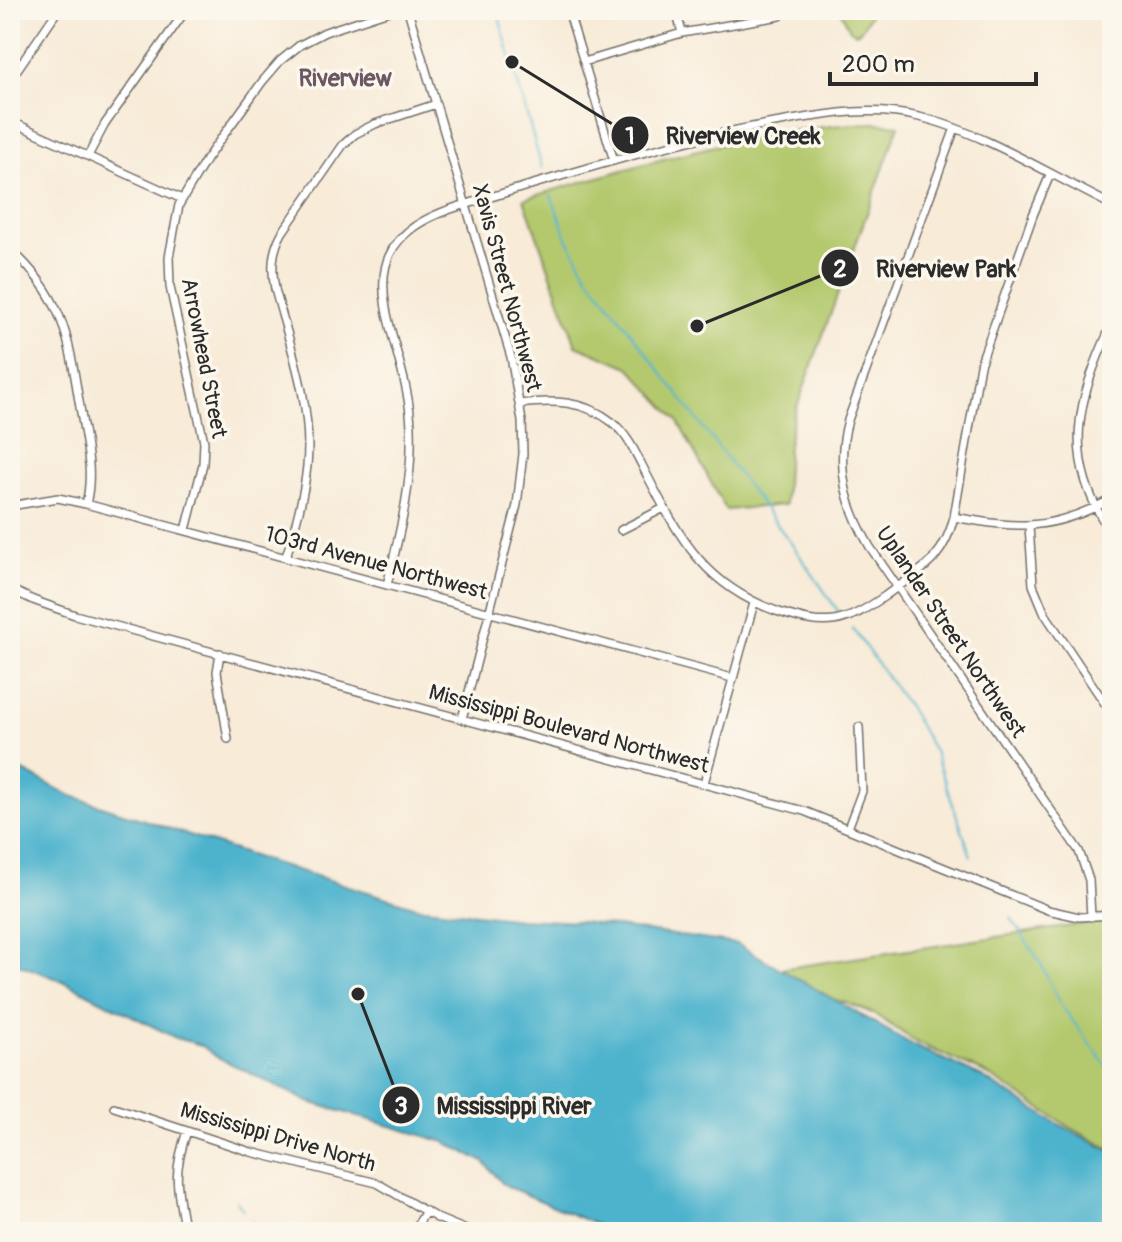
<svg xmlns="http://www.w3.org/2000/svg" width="1122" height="1242" font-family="Pangolin,sans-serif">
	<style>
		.green { fill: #b4c96e; stroke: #707a4c; stroke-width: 2 }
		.water { fill: #4eb3cd; stroke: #3c6f7c; stroke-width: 2 }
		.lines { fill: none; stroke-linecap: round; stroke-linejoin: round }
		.stream { stroke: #4eb3cd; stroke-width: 2 }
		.minor-casing { stroke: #736e68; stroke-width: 10 }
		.minor { stroke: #fff; stroke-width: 7 }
		.labels { text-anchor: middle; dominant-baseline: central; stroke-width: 7; stroke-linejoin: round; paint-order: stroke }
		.street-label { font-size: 22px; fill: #2b2b2b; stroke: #fbf7ec }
		.neighbourhood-label { font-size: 24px; font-weight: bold; fill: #6b5863; stroke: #fbf7ec }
		.leader { fill: none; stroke: #2b2b2b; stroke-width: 3 }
		.callout-dot { fill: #2b2b2b; stroke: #fbf7ec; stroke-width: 3 }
		.mark-label { font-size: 24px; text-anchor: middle; font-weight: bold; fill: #fff }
		.callout-label { font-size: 24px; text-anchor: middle; font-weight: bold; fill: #2b2b2b; stroke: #fbf7ec; stroke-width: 7; stroke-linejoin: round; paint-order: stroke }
	</style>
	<rect width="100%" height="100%" fill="#fbf7ec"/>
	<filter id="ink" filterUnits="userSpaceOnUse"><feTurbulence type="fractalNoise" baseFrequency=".0125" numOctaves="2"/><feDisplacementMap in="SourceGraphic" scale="16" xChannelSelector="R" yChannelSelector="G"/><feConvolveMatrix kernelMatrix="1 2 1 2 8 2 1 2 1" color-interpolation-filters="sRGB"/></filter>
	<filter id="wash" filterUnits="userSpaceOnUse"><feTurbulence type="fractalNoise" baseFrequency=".006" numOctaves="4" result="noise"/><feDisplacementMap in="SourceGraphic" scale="32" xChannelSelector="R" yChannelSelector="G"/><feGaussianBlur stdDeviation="1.8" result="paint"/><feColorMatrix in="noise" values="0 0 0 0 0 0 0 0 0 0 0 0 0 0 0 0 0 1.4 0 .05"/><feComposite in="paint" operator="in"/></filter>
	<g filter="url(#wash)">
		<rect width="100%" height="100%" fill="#f8ebd8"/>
		<!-- green -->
		<path class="green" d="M840,10H873L861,30L856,33L850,30Z
			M874,123L899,125L794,415L788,445L785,505L726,510L677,420L629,367L576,345L524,199C639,165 754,128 874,123Z
			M1112,920V1150L1071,1128L985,1073L918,1043L874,1014L847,1003L795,990L759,972Z"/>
		<!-- water -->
		<path class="water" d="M10,764L69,795L267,861L417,907L520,919L583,922L737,944L915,1046L982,1077L1058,1124L1112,1152V1232H613L511,1188L502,1183L484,1162L445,1142L309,1102L215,1056L201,1045L176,1038L63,981L10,961Z"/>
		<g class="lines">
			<!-- stream -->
			<path class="stream" d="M497,10L542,168
				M551,195L567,238L588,276L791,543L838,611
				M852,628L909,708L934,751L971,856
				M1011,918L1040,962L1060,1004L1112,1073
				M236,1200L243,1210
				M252,1222L259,1230"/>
		</g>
	</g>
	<g filter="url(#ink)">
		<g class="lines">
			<defs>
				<path id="minor" d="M408,10L511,357L522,421L523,454L517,505L462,719
					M568,10L614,161
					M676,10L682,33
					M584,62L682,33L780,16
					M10,80L58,10
					M10,121L182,199
					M955,128L848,420C835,467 846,506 870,547L1079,851L1089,880L1091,917
					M88,156L105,124L186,10
					M10,249C67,300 69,343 81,413C86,444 94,472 86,504
					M1112,324C1076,403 1061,457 1112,535
					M520,404C553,400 584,400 612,422C629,436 638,458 648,477C681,541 707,587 779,612C827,628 843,625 885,596C920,570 943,562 954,517L980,365L1033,215L1050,175
					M10,506L58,498L86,504L732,678
					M954,517C1020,529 1051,531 1112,499
					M1029,526L1033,585L1045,614L1112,714
					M186,530L203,464L204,442L170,287L169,257L179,205L207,158L262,82L280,61L300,45L325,32L392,10
					M621,530L664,508
					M286,557C295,527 304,497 307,466C313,406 290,346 275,289C271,268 272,251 282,233L343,145L355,134L375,124L436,104
					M387,585C400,532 413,483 411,428C409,336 327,248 457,207C562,176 666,142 774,123C822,115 870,105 919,117C981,131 1054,177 1112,205
					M10,589L33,600L75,615L804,811L1048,910L1079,917L1112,915
					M220,653L217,672L228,739
					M704,783L754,603
					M848,828L862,791L859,727
					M114,1107L251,1152L377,1183L437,1218L471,1232
					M185,1232C177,1187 172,1176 187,1131
					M418,1232V1224L426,1211"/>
			</defs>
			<!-- minor casing -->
			<use href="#minor" class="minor-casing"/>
			<!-- minor -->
			<use href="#minor" class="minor"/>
		</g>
	</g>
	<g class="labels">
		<!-- street labels -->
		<g class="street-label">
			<text transform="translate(507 288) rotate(75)">Xavis Street Northwest</text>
			<text transform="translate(204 358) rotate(79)">Arrowhead Street</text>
			<text transform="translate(376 563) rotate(15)">103rd Avenue Northwest</text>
			<text transform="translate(951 632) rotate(56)">Uplander Street Northwest</text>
			<text transform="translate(569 729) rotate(15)">Mississippi Boulevard Northwest</text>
			<text transform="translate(278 1137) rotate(16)">Mississippi Drive North</text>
		</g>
		<!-- neighbourhood labels -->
		<g class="neighbourhood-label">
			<text x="345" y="78">Riverview</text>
		</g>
	</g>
	<!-- callouts -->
	<path class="leader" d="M512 62L630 135M697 326L840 268M358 994L401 1105"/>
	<g class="callout-dot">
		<circle cx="512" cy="62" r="8"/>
		<circle cx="697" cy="326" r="8"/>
		<circle cx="358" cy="994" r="8"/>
		<circle cx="630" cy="135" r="20"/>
		<circle cx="840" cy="268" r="20"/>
		<circle cx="401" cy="1105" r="20"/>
	</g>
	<g class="mark-label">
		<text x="630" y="144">1</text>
		<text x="840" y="277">2</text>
		<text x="401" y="1114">3</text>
	</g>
	<g class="callout-label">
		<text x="743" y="144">Riverview Creek</text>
		<text x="946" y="277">Riverview Park</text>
		<text x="514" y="1114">Mississippi River</text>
	</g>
	<!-- margin -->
	<rect width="1122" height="1242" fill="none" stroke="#fbf7ec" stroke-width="40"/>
	<!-- scale -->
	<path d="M830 72v12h206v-12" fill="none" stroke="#2b2b2b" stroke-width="4"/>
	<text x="842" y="72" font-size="24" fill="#2b2b2b" stroke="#fbf7ec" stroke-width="6" paint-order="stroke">200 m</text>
</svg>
